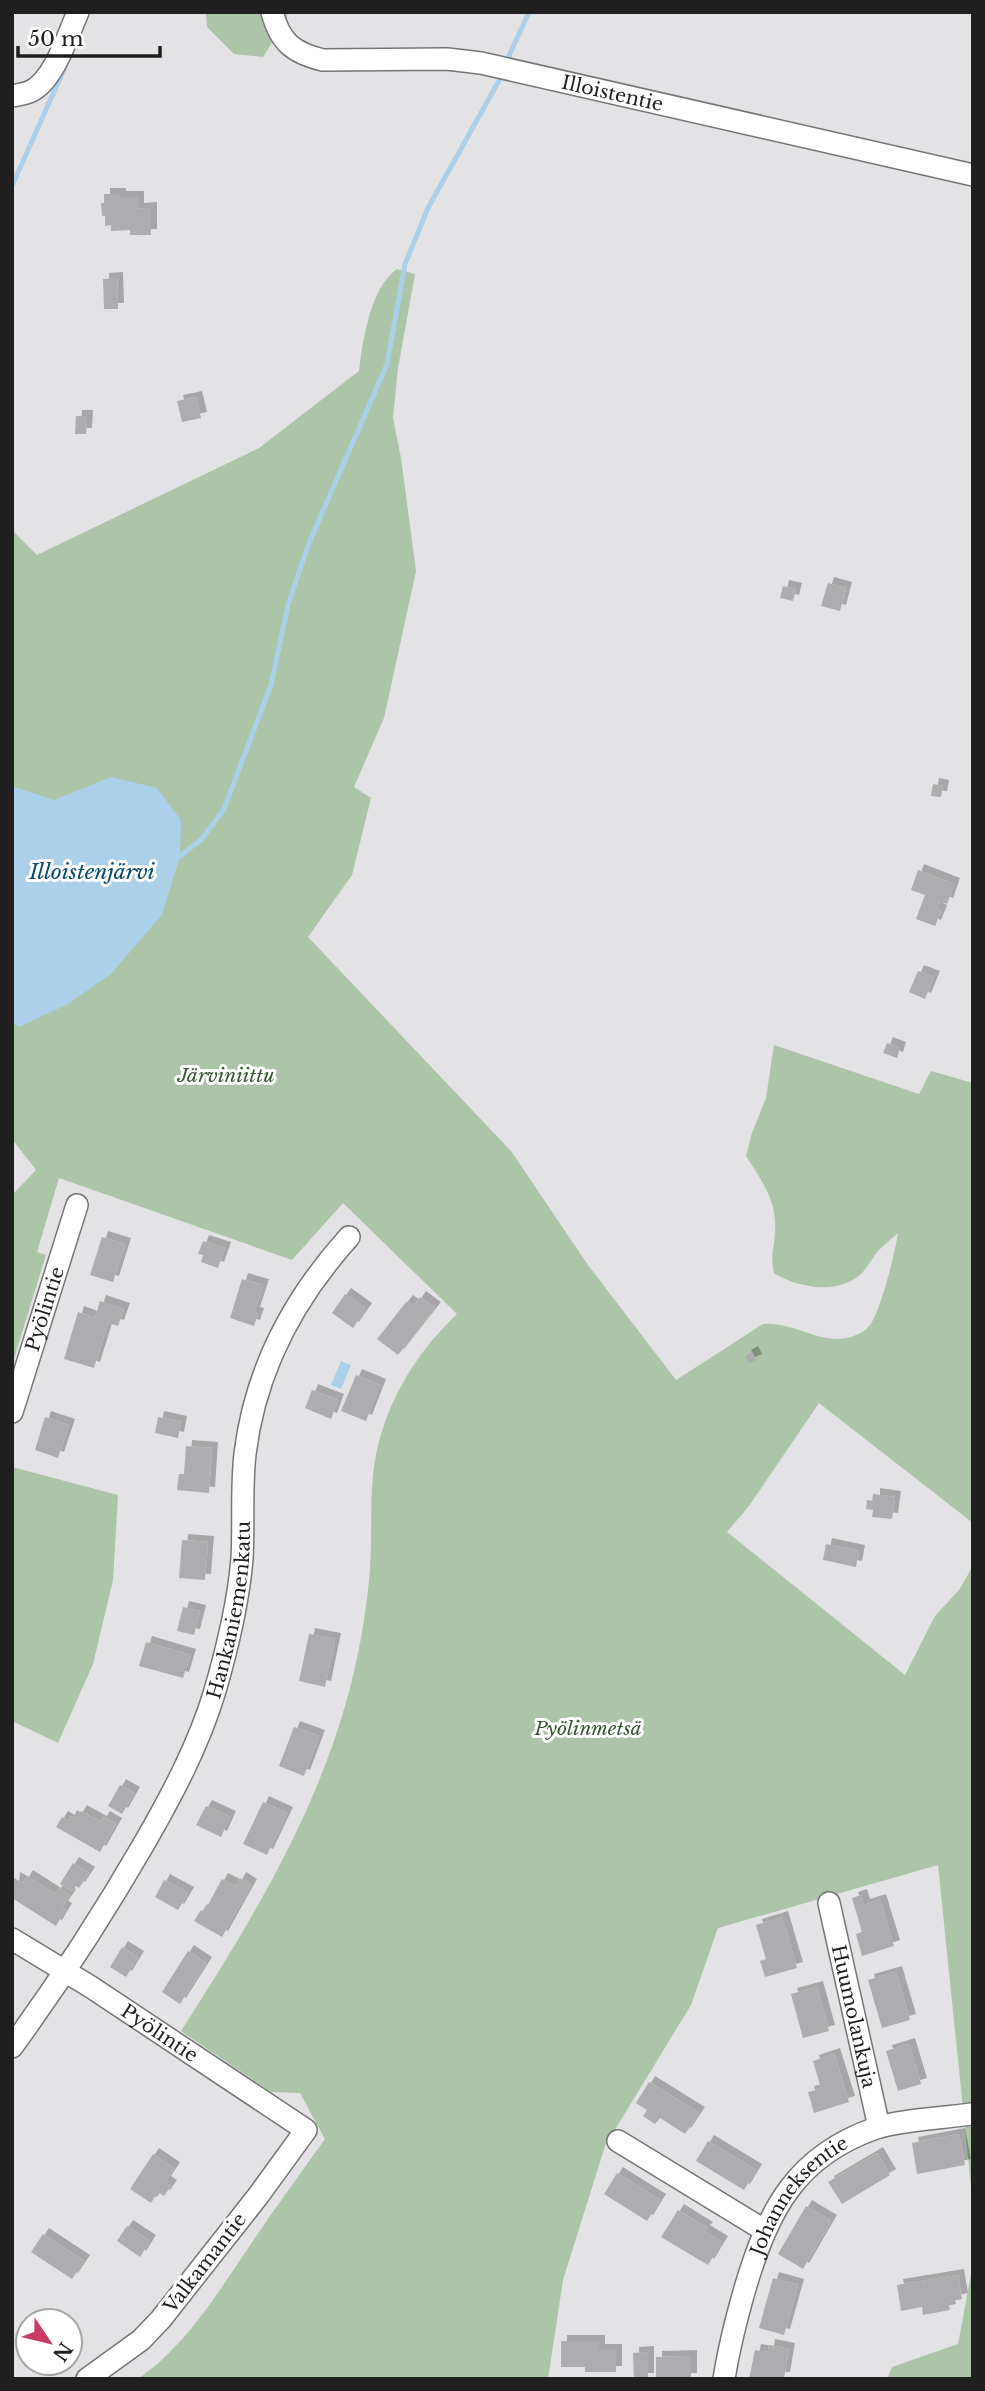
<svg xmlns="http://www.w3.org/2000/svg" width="985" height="2391" font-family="'Libre Baskerville',serif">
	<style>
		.green { fill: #acc4a7 }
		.water { fill: #acd0e7 }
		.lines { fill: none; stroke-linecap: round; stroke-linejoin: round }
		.stream { stroke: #acd0e7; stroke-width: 5 }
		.building { fill: #adacae; filter: url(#shadow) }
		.street-casing { stroke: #747576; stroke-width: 24 }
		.street { stroke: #fff; stroke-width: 21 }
		.labels { text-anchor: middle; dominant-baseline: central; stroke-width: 6; stroke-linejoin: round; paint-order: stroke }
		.street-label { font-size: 19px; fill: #1f1f20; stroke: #fff }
		.park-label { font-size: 19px; font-style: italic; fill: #35592e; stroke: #fff }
		.water-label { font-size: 21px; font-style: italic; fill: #0a4b6b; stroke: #fff }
	</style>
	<defs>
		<filter id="shadow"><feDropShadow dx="6" dy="-6" stdDeviation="0" flood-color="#0004"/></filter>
	</defs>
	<rect width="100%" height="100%" fill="#e3e3e5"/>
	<!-- green -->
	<path class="green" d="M206,12H287V19L263,57L234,54L207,27Z
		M397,269L415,274L398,368L393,418L401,458L416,571L384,718L354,787L371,798L352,875L308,937L511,1151L588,1265L676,1380L763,1324C789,1322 811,1338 836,1339C848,1339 862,1335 870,1325C881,1310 895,1253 898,1233C891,1239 884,1245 878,1251C872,1258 868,1267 861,1274C838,1295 798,1288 774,1273C770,1256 774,1249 775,1233C777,1200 763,1183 746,1156L752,1133L766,1098L774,1045L919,1094L931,1071L973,1083V1523L819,1403L749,1506L727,1532L905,1675L935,1616L959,1590L973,1566V2206L938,1865L718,1928L691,2005L605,2146L563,2280L548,2379H138C187,2345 218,2292 251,2244C275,2208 300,2174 325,2139L300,2093L271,2092L181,2031C247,1928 311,1824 345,1706C358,1662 366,1616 370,1570C372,1538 370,1506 373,1475C380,1411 412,1357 457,1314L343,1203L292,1260L59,1178L37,1252L46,1255L12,1365V1195L36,1170L12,1139V530L37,555L259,448L359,371C363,340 370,288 397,269Z
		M12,1467L118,1495L113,1580L93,1664L58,1743L12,1721Z
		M973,2264V2379H887L892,2367L958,2344Z"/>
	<!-- water -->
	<path class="water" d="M111,777L157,788L181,820L180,856L162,915L111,974L68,1004L19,1027L12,1022V786L54,800Z
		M341,1361L351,1365L341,1389L331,1385Z"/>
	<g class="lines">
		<!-- stream -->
		<path class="stream" d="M508,58L529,12
			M12,186L65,67
			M180,856L202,839L224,809L271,685L288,605L309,543L387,364L405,264L428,208L501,77"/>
	</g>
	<!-- building -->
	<path class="building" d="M104,194H120V197H138V209L151,208V235H130V230L111,231V225L105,226V216H102L101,203H104Z
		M117,278L118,309H104L103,279Z
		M196,397L201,418L182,422L177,401Z
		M76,416H87L86,434H75Z
		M828,583L846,588L840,611L821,606Z
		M783,586L796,589L793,601L780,598Z
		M933,784L943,786L941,797L931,796Z
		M918,870L954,884L947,904L940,901L937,909L941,911L935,926L916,919L925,895L911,890Z
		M918,971L934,977L925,999L909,992Z
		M887,1043L900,1048L897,1058L883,1053Z
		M102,1237L125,1244L113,1282L90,1275Z
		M203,1241L225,1248L218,1268L201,1262L203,1255L198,1254Z
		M242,1279L263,1285L254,1313L258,1314L254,1326L230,1318Z
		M345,1294L366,1309L353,1328L332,1313Z
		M420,1297L435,1308L398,1355L377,1339L407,1301L414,1306Z
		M100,1301L124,1309L118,1326L108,1323L94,1368L64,1359L78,1312L95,1318Z
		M752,1352L756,1360L749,1363L745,1356Z
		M356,1375L380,1385L366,1421L341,1411Z
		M312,1390L338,1400L331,1419L305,1408Z
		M45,1417L69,1425L58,1458L35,1450Z
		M158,1417L181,1422L178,1438L155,1433Z
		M186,1446L212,1448L209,1493L177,1490L179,1474H184Z
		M874,1494L895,1497L892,1519L872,1517L873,1510L866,1509L867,1500L874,1501Z
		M182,1540L208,1542L205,1580L179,1578Z
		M826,1544L859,1551L856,1567L823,1560Z
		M183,1607L200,1611L194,1635L177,1631Z
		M309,1634L335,1639L325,1687L299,1681Z
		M146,1642L190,1655L183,1678L139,1666Z
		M294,1727L319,1736L304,1776L279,1766Z
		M120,1785L134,1793L122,1814L108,1806Z
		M263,1802L287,1813L267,1855L243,1844Z
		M206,1806L230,1817L221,1837L196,1825Z
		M81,1811L101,1822L104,1817L116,1824L100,1852L56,1827L62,1817L69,1821L71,1816L76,1819Z
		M73,1863L89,1873L79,1888L76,1886L72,1892L60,1884Z
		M27,1876L55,1894L59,1888L70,1895L62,1907L66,1909L56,1926L12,1898L14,1878L23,1883Z
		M240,1878L251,1885L222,1937L194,1921L201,1910L204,1912L222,1879L236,1886Z
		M164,1880L188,1893L178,1910L155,1897Z
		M861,1895L864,1905L880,1900L894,1946L862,1956L856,1934L862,1932L852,1898Z
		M782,1917L797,1968L765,1977L760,1961L766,1959L756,1925Z
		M122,1947L138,1957L126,1977L110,1967Z
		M188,1951L206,1963L180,2004L162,1992Z
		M896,1972L910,2020L882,2028L868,1980Z
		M817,1987L829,2031L803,2038L791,1994Z
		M909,2044L921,2084L898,2091L886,2051Z
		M834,2054L849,2102L814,2113L808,2092L821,2089L813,2061Z
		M649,2082L699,2113L685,2134L660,2118L655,2124L643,2116L647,2110L636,2103Z
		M959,2134L965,2165L917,2174L912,2143Z
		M708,2141L756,2170L744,2190L696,2161Z
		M877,2153L890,2175L842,2204L828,2182Z
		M153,2154L174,2168L165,2182L171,2186L164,2196L158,2192L151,2203L130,2189Z
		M617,2173L660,2200L647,2221L604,2194Z
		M806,2206L831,2221L803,2269L778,2254Z
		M678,2210L707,2228L704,2231L722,2242L708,2265L661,2237Z
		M127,2226L150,2241L140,2257L117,2241Z
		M43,2234L84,2261L72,2279L31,2252Z
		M958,2275L962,2299L948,2302L950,2310L923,2315L922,2307L901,2311L897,2285Z
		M773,2278L798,2285L784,2335L759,2328Z
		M561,2341H599V2350H616V2372H585V2367H561Z
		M769,2345L789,2349L784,2378L749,2379L755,2350L768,2352Z
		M648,2352V2379H634L633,2353Z
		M691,2356V2379H656V2357Z"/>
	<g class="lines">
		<defs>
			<g id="street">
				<path id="s1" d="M272,12C280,42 293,53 323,60L447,59L481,63L973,175"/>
				<path d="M12,96C17,95 24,94 29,92C53,83 68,35 78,12"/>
				<path id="s2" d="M12,1412L77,1205"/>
				<path id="s3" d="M829,1903L879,2127"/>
				<path id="s4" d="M12,1939L91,1987L306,2130L258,2196L161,2319L141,2340L87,2379"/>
				<path id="s5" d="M12,2047C60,1981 104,1913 145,1842C172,1795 198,1746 214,1694C227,1650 238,1605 242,1559C244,1524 241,1489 245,1454C255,1371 294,1298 349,1237"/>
				<path d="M618,2141L764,2230"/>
				<path id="s6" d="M724,2379C729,2347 737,2316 746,2285C769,2209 796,2156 876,2128C899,2120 944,2118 971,2114"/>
			</g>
		</defs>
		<!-- street casing -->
		<use href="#street" class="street-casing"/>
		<!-- street -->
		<use href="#street" class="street"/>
	</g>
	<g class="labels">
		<!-- street labels -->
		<g class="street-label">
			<text stroke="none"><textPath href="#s1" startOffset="368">Illoistentie</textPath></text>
			<text stroke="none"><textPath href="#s2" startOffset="108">Pyölintie</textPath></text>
			<text stroke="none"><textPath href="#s5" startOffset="494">Hankaniemenkatu</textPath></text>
			<text stroke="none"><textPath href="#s3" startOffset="116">Huumolankuja</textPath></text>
			<text stroke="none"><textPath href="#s4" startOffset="175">Pyölintie</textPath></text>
			<text stroke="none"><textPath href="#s6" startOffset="203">Johanneksentie</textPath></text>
			<text transform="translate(205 2263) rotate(-52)">Valkamantie</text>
		</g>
		<!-- park labels -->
		<g class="park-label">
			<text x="226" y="1075">Järviniittu</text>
			<text x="588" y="1728">Pyölinmetsä</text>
		</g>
		<!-- water labels -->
		<g class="water-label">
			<text x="92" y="872">Illoistenjärvi</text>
		</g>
	</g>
	<!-- border -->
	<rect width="985" height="2391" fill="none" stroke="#1f1f20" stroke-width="28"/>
	<!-- north arrow -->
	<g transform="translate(49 2342) rotate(125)"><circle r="33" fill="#ffffff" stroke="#a5a5a6" stroke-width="2"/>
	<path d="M0-5L12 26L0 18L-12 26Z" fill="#c93b63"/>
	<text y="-10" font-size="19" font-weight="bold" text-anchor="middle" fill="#1f1f20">N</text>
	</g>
	<!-- scale -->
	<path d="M18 46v10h142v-10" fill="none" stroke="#1f1f20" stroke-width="3.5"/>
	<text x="28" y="46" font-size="21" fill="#1f1f20" stroke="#ffffff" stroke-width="5" paint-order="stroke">50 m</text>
</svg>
